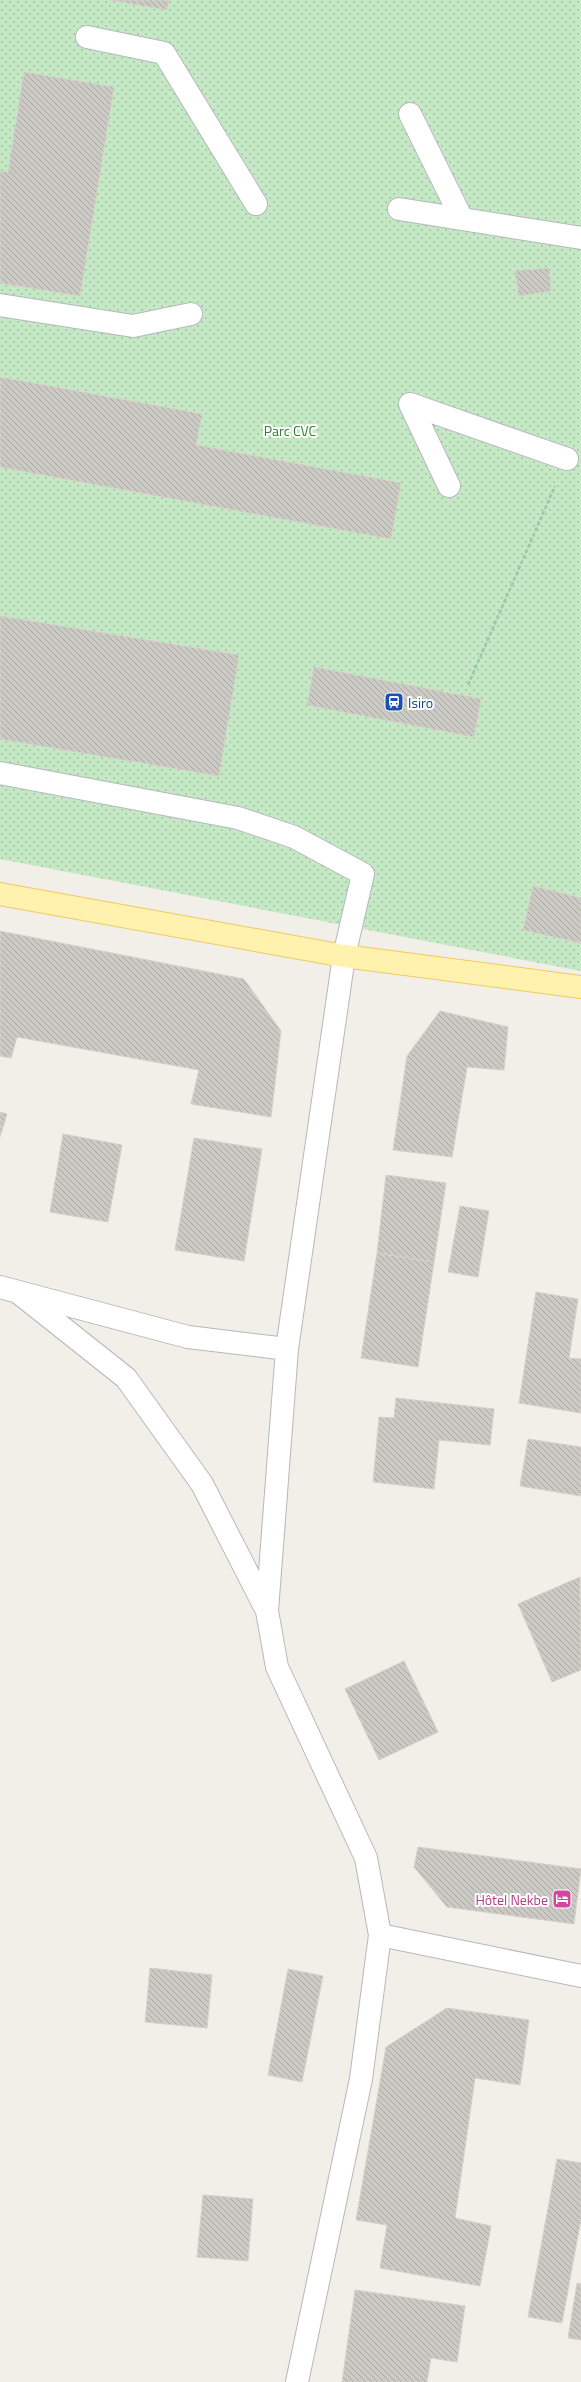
<svg xmlns="http://www.w3.org/2000/svg" width="581" height="2382" font-family="'Titillium Web',sans-serif">
	<style>
		.grass { fill: url(#grass-dots) }
		.building { fill: url(#building-back-hatch); stroke: #d6d1c6 }
		.lines { fill: none; stroke-linecap: round; stroke-linejoin: round }
		.minor-casing { stroke: #b5b8bc; stroke-width: 24 }
		.major-casing { stroke: #f2c960; stroke-width: 24 }
		.path { stroke: #9cc7a9; stroke-width: 2.5; stroke-dasharray: 4 2; stroke-linecap: butt }
		.minor { stroke: #fff; stroke-width: 22 }
		.major { stroke: #fff2af; stroke-width: 22 }
		.labels { text-anchor: middle; dominant-baseline: central; stroke-width: 4; stroke-linejoin: round; paint-order: stroke }
		.park-label { font-size: 14px; fill: #348238; stroke: #fff }
		.transit-label { font-size: 14px; fill: #164399; stroke: #fff; text-anchor: start }
		.hotel-label { font-size: 14px; fill: #b23c85; stroke: #fff; text-anchor: end }
	</style>
	<defs>
		<pattern id="grass-dots" width="8" height="8" patternUnits="userSpaceOnUse"><rect width="8" height="8" fill="#c5e8c5"/><path d="M2 2h.1M6 6h.1" fill="none" stroke="#a3c0a4" stroke-width="1.8" stroke-linecap="round"/></pattern>
		<pattern id="building-back-hatch" width="6" height="6" patternUnits="userSpaceOnUse"><rect width="6" height="6" fill="#cccac5"/><path d="M-1 5l2 2M0 0l6 6M5-1l2 2" fill="none" stroke="#a9a8a4"/></pattern>
	</defs>
	<rect width="100%" height="100%" fill="#f1efe8"/>
	<!-- grass -->
	<path class="grass" d="M0,0H581V971L0,859Z"/>
	<!-- building -->
	<path class="building" d="M109,0H169L167,10Z
		M24,72L114,87L80,296L0,283V171L8,172Z
		M549,268L551,291L519,296L515,271Z
		M0,377L202,414L196,445L401,483L391,539L0,467Z
		M0,616L239,655L219,776L0,739Z
		M314,667L481,699L474,737L307,705Z
		M533,886L581,898V943L523,930Z
		M0,931L244,979L281,1031L271,1117L191,1104L199,1070L17,1037L11,1058L0,1056Z
		M440,1011L508,1027L504,1070L467,1067L452,1157L393,1150L407,1056Z
		M0,1112L7,1114L0,1137Z
		M63,1134L122,1145L108,1222L50,1212Z
		M194,1138L262,1149L244,1261L175,1250Z
		M386,1175L446,1183L434,1262L377,1253Z
		M460,1206L489,1211L478,1277L448,1272Z
		M377,1253L434,1262L418,1367L361,1358Z
		M536,1292L578,1299L569,1358L581,1359V1413L519,1403Z
		M396,1398L494,1409L490,1445L439,1440L434,1489L373,1482L379,1417L394,1418Z
		M528,1439L581,1447V1496L520,1486Z
		M580,1577L581,1670L552,1682L518,1604Z
		M404,1661L438,1732L379,1760L345,1689Z
		M418,1847L581,1869L574,1924L447,1907L414,1867Z
		M150,1968L212,1975L207,2028L145,2022Z
		M288,1969L323,1976L302,2082L268,2075Z
		M447,2008L529,2020L520,2085L475,2078L455,2218L491,2226L480,2286L380,2268L387,2225L356,2220L386,2047Z
		M557,2159L581,2163V2219L562,2323L528,2317Z
		M203,2195L253,2199L248,2261L197,2257Z
		M577,2283L581,2284V2340L568,2338Z
		M355,2290L465,2306L457,2362L431,2358L427,2382H342Z"/>
	<g class="lines">
		<defs>
			<path id="minor" d="M87,37L164,53L256,204
				M410,114L462,219
				M399,209L581,238
				M0,305L133,326L191,314
				M449,486L410,404L567,459
				M0,773L238,818L294,837L363,874L344,956L287,1349L267,1611L277,1667L366,1858L380,1935L361,2079L297,2382
				M0,1287L188,1337L287,1349
				M19,1293L126,1378L202,1484L267,1611
				M380,1935L581,1976"/>
			<path id="major" d="M0,894L344,956L581,987"/>
		</defs>
		<!-- minor casing -->
		<use href="#minor" class="minor-casing"/>
		<!-- major casing -->
		<use href="#major" class="major-casing"/>
		<!-- path -->
		<path class="path" d="M468,685L555,486"/>
		<!-- minor -->
		<use href="#minor" class="minor"/>
		<!-- major -->
		<use href="#major" class="major"/>
	</g>
	<!-- icons -->
	<defs>
		<symbol id="station-square" viewBox="-11 -11 22 22"><rect x="-9" y="-9" width="18" height="18" rx="4" fill="#1a4fb4" stroke="#fff"/><path d="M-3-6H3Q5-6 5-4V2Q5 4 3 4L4.5 6H3L1.5 4h-3L-3 6H-4.5L-3 4Q-5 4-5 2V-4Q-5-6-3-6ZM-3.5-4v3h7v-3ZM-3.5 1v1.5H-2V1ZM2 1v1.5H3.5V1Z" fill="#fff"/></symbol>
		<symbol id="hotel-square" viewBox="-11 -11 22 22"><rect x="-9" y="-9" width="18" height="18" rx="4" fill="#d1479c" stroke="#fff"/><path d="M-6-4.5h1.5V1H6V5H4.5V3h-9V5H-6ZM-4 0a1.8 1.8 0 1 1 3.6 0ZM.5 0V-2.5h3Q6-2.5 6 0Z" fill="#fff"/></symbol>
	</defs>
	<g fill-rule="evenodd">
		<use href="#station-square" x="383" y="691" width="22" height="22"/>
		<use href="#hotel-square" x="551" y="1888" width="22" height="22"/>
	</g>
	<g class="labels">
		<!-- park labels -->
		<g class="park-label">
			<text x="290" y="430">Parc CVC</text>
		</g>
		<!-- transit labels -->
		<g class="transit-label">
			<text x="408" y="702">Isiro</text>
		</g>
		<!-- hotel labels -->
		<g class="hotel-label">
			<text x="548" y="1899">Hôtel Nekbe</text>
		</g>
	</g>
</svg>
